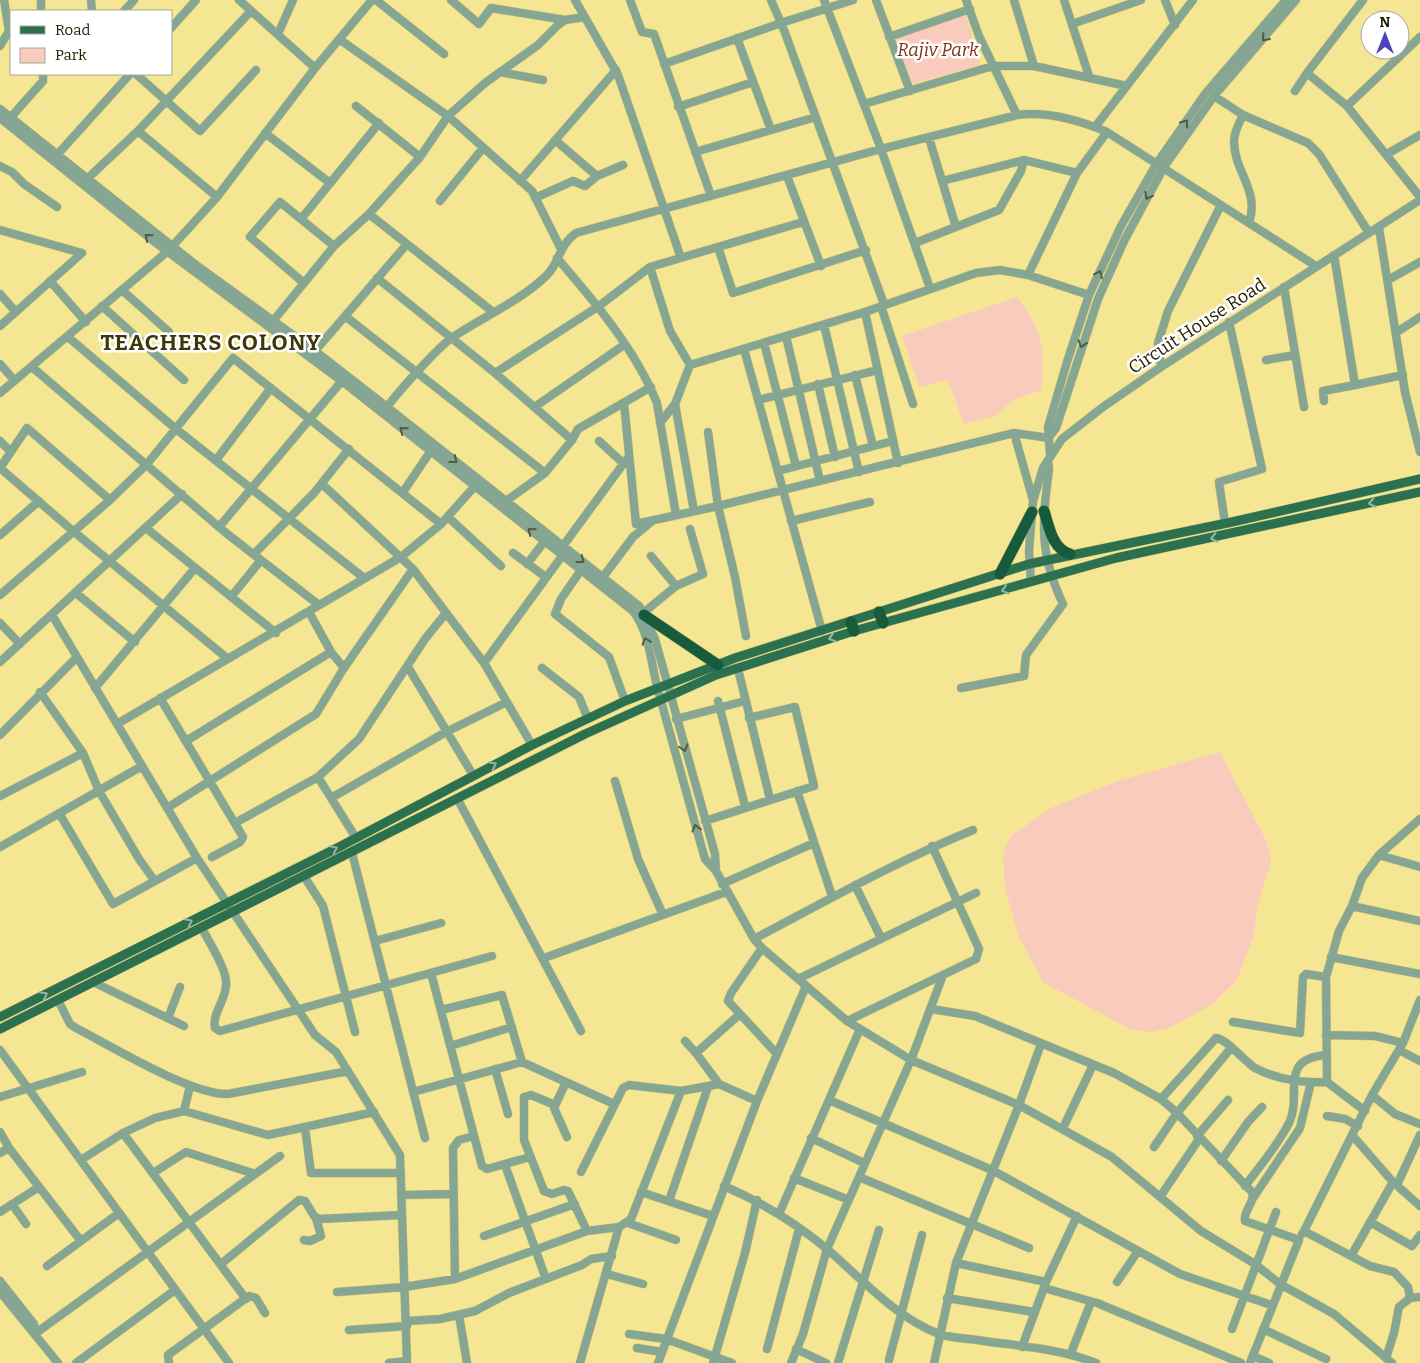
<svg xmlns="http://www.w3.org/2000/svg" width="1420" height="1363" font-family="Bitter,serif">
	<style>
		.green { fill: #f8cbbc }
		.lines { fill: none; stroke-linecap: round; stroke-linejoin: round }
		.minor-casing { stroke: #cfc279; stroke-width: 9 }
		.major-casing { stroke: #cfc279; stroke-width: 10 }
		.highway-casing { stroke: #cfc279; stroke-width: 12 }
		.minor { stroke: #84a692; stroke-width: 8 }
		.major { stroke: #2b714f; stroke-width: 9 }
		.highway { stroke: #175b3c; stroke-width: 11 }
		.oneway { stroke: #4f5b42 }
		.oneway2 { stroke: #95b8a7 }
		.labels { text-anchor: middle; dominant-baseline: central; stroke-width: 5; stroke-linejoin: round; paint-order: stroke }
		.park-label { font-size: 18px; font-style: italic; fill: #7e3114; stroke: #fff }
		.street-label { font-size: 18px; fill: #231d00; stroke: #fff }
		.district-label { font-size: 22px; font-weight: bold; letter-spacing: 1px; fill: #3e3708; stroke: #fff }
	</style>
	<rect width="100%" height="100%" fill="#f5e693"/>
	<!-- green -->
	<path class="green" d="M966,15L980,65L912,84L892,38Z
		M1017,297C1045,334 1044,346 1041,390L1015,399L995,416L964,424L948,380L919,387L902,336Z
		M1220,752L1267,842L1271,860L1258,905L1253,938L1237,980L1211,1005L1171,1027L1152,1032L1130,1029L1043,982L1019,937L1005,888L1003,857L1006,846L1011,836L1051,808L1118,781Z"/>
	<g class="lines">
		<defs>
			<path id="minor" d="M41,0V11
				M91,0L92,11
				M239,0L315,68
				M376,0L444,54
				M451,0L479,24L491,8L565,20
				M575,0L618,75L681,258
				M630,0L642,32L654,34L711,196
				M771,0L784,30L884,304
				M824,0L881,149L930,288
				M876,0L910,91
				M966,0L979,36L1017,115
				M1014,0L1034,66
				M1064,0L1089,76
				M1165,0L1175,25
				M1363,0L1307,73L1347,106L1420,197
				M124,11L134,0
				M1072,24L1141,0
				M171,28L196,0
				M278,34L293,0
				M889,37L970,9
				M737,38L771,130
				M339,39L448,116L532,191L561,249
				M0,46L9,31L4,0
				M664,64L781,23L853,0
				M500,72L543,80
				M136,74L200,131L256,70
				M1295,91L1307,73
				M1214,96L1243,115L1308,143L1319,154L1369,233
				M864,104L993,66H1034L1127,86
				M356,106L420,157L448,116L485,83L538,45L558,25L565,20L585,17
				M1347,106L1420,37
				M678,107L753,82
				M0,109L196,265L315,351L387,407L639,606L655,639L715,854L716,871
				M1243,115C1239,123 1234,132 1234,141C1234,172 1260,190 1249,223
				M11,117L43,81V74
				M0,118L156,243L347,385L633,611C650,633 651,665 658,690C674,747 689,803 705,859L716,871L754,939L762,948L847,1021L911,1060L1019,1105L1112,1157L1201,1231L1255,1264L1280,1284L1334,1314L1392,1363
				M1095,127L1193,0
				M138,131L217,197
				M265,133L330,183
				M929,138L956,227
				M555,140L597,176L623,165
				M695,152L816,117
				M1387,154L1420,135
				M57,155L130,74
				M0,166L12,172L24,184L57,207
				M787,176L821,266
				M87,179L138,131L251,11
				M520,181L616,70
				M942,181L1024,160L1077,173
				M535,198L573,181L585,186L597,176
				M440,201L483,148
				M369,214L420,157
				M301,219L379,123
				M1379,228L1405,392L1420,452
				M0,230L82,253
				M915,243L999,210L1021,171L1024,160
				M718,247L733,293L866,250
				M1334,255L1355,385L1403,375
				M557,258C595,302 635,349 657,403L676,515
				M650,267L670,331L690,365L865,312L976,273L1000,270L1028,275L1089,295
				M1028,275L1077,173L1107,132
				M377,278L495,373L572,440L578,429L651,387
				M1388,280L1420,262
				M50,281L86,322
				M304,283L334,246L369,214L493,312
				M1284,287L1304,407
				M122,290L169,332
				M0,294L16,312
				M102,306L184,380
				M881,306L913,404
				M865,312L898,463
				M345,316L545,473
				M273,321L304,283L250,237L280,202L334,246
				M824,325L859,472
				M0,326L82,253
				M1397,332L1420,317
				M786,336L820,481
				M68,337L176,429L364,578
				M764,343L796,466
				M744,349L822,631
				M315,351L407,244
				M1266,360L1295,355
				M0,364L14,380
				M32,367L226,533L319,605
				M1161,367L1158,343L1168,311L1221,205
				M495,373L599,306L650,267L803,222
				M855,375L873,446
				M818,384L835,457
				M0,393L168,251L217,197L315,68L372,0
				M758,400L878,370
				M1324,401L1323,391L1355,385
				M624,403L636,524L718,506L1014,433L1049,438
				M675,404L694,511
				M536,406L624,345
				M385,410C395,395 439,346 453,337C483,317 520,301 546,276C560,263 558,246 576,233L881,149L1017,115C1047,111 1079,120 1107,132L1316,266
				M660,423L675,404L690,365
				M708,432L718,506L735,577L746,636
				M1014,433L1033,500
				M1049,437L1056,428L1098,299L1125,239L1164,167L1214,96L1296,0
				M0,441L11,452
				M599,441L624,464
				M1050,455L1048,427L1067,362L1089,295L1121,226L1157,163L1205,94L1286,0
				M216,460L271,388
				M0,468L73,531L228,659
				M0,468L27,428L110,500
				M778,471L893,441
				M322,484L413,569L484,663L532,745
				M403,492L430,452
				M506,501L545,473L572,440
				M448,517L501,566
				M791,521L870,502
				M1225,523L1219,482L1262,469L1229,322
				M219,527L341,382
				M146,528L276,633
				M0,535L39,501
				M563,546L629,456
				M513,553L543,575
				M254,554L314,493L349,449
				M527,564L544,542
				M581,570L561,599L555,614L609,657L625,701
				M603,577L633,537L651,522
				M1031,582L1029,551L1033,501L1043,468L1062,439L1103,407L1161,367L1420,200
				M676,586L703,574L690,529
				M76,593L135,642
				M0,595L110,500L147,464L233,358L441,524
				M231,597L261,560
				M309,612L331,652L344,668
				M643,613L676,586L651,556
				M52,615L197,858L315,1035L336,1052L400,1155L407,1363
				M0,623L20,644
				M0,662L182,494
				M484,663L562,556
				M408,667L473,775
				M542,668L579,697L588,719
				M738,669L770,799
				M95,688L195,568
				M961,688L1024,676L1026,655L1063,604C1039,553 1042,524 1049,469L1048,461
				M40,692L83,753L99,791L139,859L154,880
				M160,698L243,837L240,842L212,857
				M718,701L745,806
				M676,719L745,701
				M117,724L401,557L441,524L475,486
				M0,735L77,657
				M186,741L331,652
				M318,777L359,739L425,639L446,613
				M615,781L638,859L663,915
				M797,791L832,896
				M0,796L83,753
				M331,798L446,732L507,702
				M457,798L581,1031
				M167,808L316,714L344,668L413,569
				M59,813L113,904L197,858
				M705,821L814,786L795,707L749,718
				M235,823L318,777L356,838
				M0,847L142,766
				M352,853L425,1138
				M1379,855L1420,819
				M304,876L323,906L355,1032
				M722,884L814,843
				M855,885L881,938
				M1352,906L1362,878L1379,855L1420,867
				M202,928C209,943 228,970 226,986C225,1001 212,1014 215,1028L220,1031L492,956
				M754,939C826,901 897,861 973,830
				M375,941L441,923
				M762,948L731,993L728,1001L777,1054
				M1331,957L1420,974
				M544,958L726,892
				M431,973L482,1166L487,1169L530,1157
				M798,979L976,893
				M93,982L184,1026
				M58,1000L70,1024L76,1028C111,1046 191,1095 228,1094L348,1071
				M931,1009L975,1016L1114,1073L1161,1099L1177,1113L1252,1192C1256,1202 1243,1210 1245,1221L1299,1240L1250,1363
				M441,1010L502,995L522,1062
				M740,1014L696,1053L719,1084L757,1101
				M168,1018L180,987
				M847,1021L976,959L979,949L932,846
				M1233,1022L1300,1033L1303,977L1306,974L1326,977
				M1326,1035L1375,1036L1403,1043
				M685,1041L696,1053
				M450,1046L512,1027
				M0,1050L229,1363
				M1399,1050L1420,1061
				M495,1069L508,1114
				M566,1082L554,1108L567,1137
				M1327,1082L1326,977L1339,931L1352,906L1420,921
				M413,1092L522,1062L614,1104
				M1372,1095L1403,1043L1420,1000
				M0,1097L82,1072
				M1161,1099L1216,1038C1227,1039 1244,1061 1255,1068C1276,1079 1303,1083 1327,1082L1365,1111
				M829,1100L992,1170L1180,1274L1271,1305
				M555,1105L531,1095L524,1097V1140L544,1191L552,1194L564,1190L568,1191L587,1231
				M184,1111L190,1086
				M1327,1116L1345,1119L1358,1126
				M305,1128L311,1173H401
				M1063,1128L1093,1065
				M0,1132L9,1148L81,1241
				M123,1133L246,1299
				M1197,1136L1228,1100
				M1353,1136L1393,1182L1420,1206
				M811,1138L864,1163
				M1154,1147L1177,1113L1231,1048
				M0,1153L9,1148
				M81,1160L123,1133L155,1118L184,1111L268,1135L374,1112
				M1221,1161L1248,1122L1262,1107
				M505,1165L546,1279
				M581,1172L623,1088L629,1085L681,1091L719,1084
				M153,1173L186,1152L255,1174
				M859,1177L1029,1248
				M794,1178L849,1200
				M1397,1185L1420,1135
				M724,1186C761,1202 796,1223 827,1249C862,1279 895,1317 939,1334C950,1338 965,1338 977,1340C1017,1346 1058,1348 1096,1363
				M1245,1186C1260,1166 1278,1145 1289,1123C1303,1095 1277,1059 1326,1055
				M641,1192L713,1216
				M401,1195L454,1194
				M1160,1197L1199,1139
				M1253,1198L1300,1128L1311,1082
				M669,1201L708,1087
				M12,1204L26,1224
				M0,1212L39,1187
				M779,1214L860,1029
				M1370,1222L1412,1246L1420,1235
				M628,1223L676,1240
				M1304,1231L1372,1095L1395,1114L1420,1124
				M1302,1234L1304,1231L1370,1266L1394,1272L1408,1287L1410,1298L1420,1297
				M484,1236L575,1204
				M304,1240L310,1241L321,1236L316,1218
				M1351,1256L1393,1182
				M956,1263L1046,1282
				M221,1264L299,1200L305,1201L314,1216L319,1219L401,1215
				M47,1266L119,1213
				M607,1274L643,1284
				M455,1279L453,1148L459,1140L474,1136
				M0,1281L34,1324L36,1333
				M1117,1282L1138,1251
				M1044,1288L1097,1303L1241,1363
				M0,1292L58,1363
				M337,1292L404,1287L455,1279L587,1231L619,1227L631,1219L681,1091
				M947,1298L1034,1312
				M459,1315L467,1363
				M407,1321L440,1319L475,1311L509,1293L582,1265L591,1259L612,1256
				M1232,1329L1276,1212
				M1263,1329L1326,1359
				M349,1330L407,1326
				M36,1333L280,1156
				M629,1334L666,1339L732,1363
				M1022,1347L1046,1282L1077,1216
				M637,1348L662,1352
				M767,1349L799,1229
				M796,1349L826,1363
				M1071,1353L1091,1302
				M1253,1356L1269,1363
				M1386,1358L1394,1333L1399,1307L1410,1298
				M889,1360L922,1235
				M76,1363L175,1290
				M169,1363L168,1355L249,1296L256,1298L265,1313
				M389,1363L407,1361
				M580,1363L619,1227
				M658,1363L757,1101L806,986
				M713,1363L745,1253L757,1200
				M791,1363L803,1334L827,1249L911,1060L943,975
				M838,1363L879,1230
				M934,1363L956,1263L1019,1105L1041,1044"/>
			<path id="major" d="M0,1017L339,847L532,745L625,701L735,658L1029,564L1232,522L1420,479
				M0,1029L585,734L716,675L854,631L1116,558L1420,492"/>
			<path id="highway" d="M1044,511C1049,526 1052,549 1070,554
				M1000,574L1032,512
				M879,612L883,623
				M644,615L718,665
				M851,622L854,631"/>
		</defs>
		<!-- minor casing -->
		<use href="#minor" class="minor-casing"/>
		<!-- major casing -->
		<use href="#major" class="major-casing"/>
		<!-- highway casing -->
		<use href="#highway" class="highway-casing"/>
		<!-- minor -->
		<use href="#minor" class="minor"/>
		<!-- major -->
		<use href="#major" class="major"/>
		<!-- highway -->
		<use href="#highway" class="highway"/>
	</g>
	<!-- one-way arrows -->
	<defs><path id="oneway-chevron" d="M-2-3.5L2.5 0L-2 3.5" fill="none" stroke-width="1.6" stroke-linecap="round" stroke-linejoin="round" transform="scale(1.25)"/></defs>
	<g class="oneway">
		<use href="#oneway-chevron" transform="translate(1265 38) rotate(131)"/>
		<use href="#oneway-chevron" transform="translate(1185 123) rotate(-55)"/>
		<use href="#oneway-chevron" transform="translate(1148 196) rotate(119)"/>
		<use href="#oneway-chevron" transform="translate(148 237) rotate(-140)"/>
		<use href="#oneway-chevron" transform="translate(1099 274) rotate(-65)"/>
		<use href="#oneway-chevron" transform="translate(1082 344) rotate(109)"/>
		<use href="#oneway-chevron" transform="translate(403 430) rotate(-141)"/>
		<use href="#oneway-chevron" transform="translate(454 460) rotate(38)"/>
		<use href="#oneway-chevron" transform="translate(531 531) rotate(-141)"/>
		<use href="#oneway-chevron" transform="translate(581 560) rotate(37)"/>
		<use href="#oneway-chevron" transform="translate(646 641) rotate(-108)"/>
		<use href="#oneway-chevron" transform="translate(684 748) rotate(74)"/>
		<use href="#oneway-chevron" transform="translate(696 828) rotate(-105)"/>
	</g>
	<g class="oneway2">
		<use href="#oneway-chevron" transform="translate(1372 503) rotate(168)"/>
		<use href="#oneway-chevron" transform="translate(1214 538) rotate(168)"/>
		<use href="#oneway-chevron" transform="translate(1005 590) rotate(163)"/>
		<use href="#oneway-chevron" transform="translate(832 638) rotate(163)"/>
		<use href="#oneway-chevron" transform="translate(493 765) rotate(-27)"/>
		<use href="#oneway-chevron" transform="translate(334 849) rotate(-26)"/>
		<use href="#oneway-chevron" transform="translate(189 922) rotate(-26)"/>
		<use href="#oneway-chevron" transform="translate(44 995) rotate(-27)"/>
	</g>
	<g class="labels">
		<!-- park labels -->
		<g class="park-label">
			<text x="938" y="50">Rajiv Park</text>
		</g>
		<!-- street labels -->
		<g class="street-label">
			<text transform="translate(1197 326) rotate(-33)">Circuit House Road</text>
		</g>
		<!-- district labels -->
		<g class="district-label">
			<text x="211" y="342">TEACHERS COLONY</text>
		</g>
	</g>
	<!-- legend -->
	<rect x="10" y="10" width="162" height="65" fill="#ffffff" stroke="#a7a599"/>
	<rect x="20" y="26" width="25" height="8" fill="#2b714f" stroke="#a7a599"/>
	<text x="55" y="35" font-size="15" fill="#231d00">Road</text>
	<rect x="20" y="48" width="25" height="15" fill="#f8cbbc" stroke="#a7a599"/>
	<text x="55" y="60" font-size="15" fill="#231d00">Park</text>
	<!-- north arrow -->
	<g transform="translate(1385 35)"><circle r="24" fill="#ffffff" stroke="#a7a599"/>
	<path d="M0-4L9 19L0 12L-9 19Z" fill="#4a43b9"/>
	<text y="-8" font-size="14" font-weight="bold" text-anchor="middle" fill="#231d00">N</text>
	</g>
</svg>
